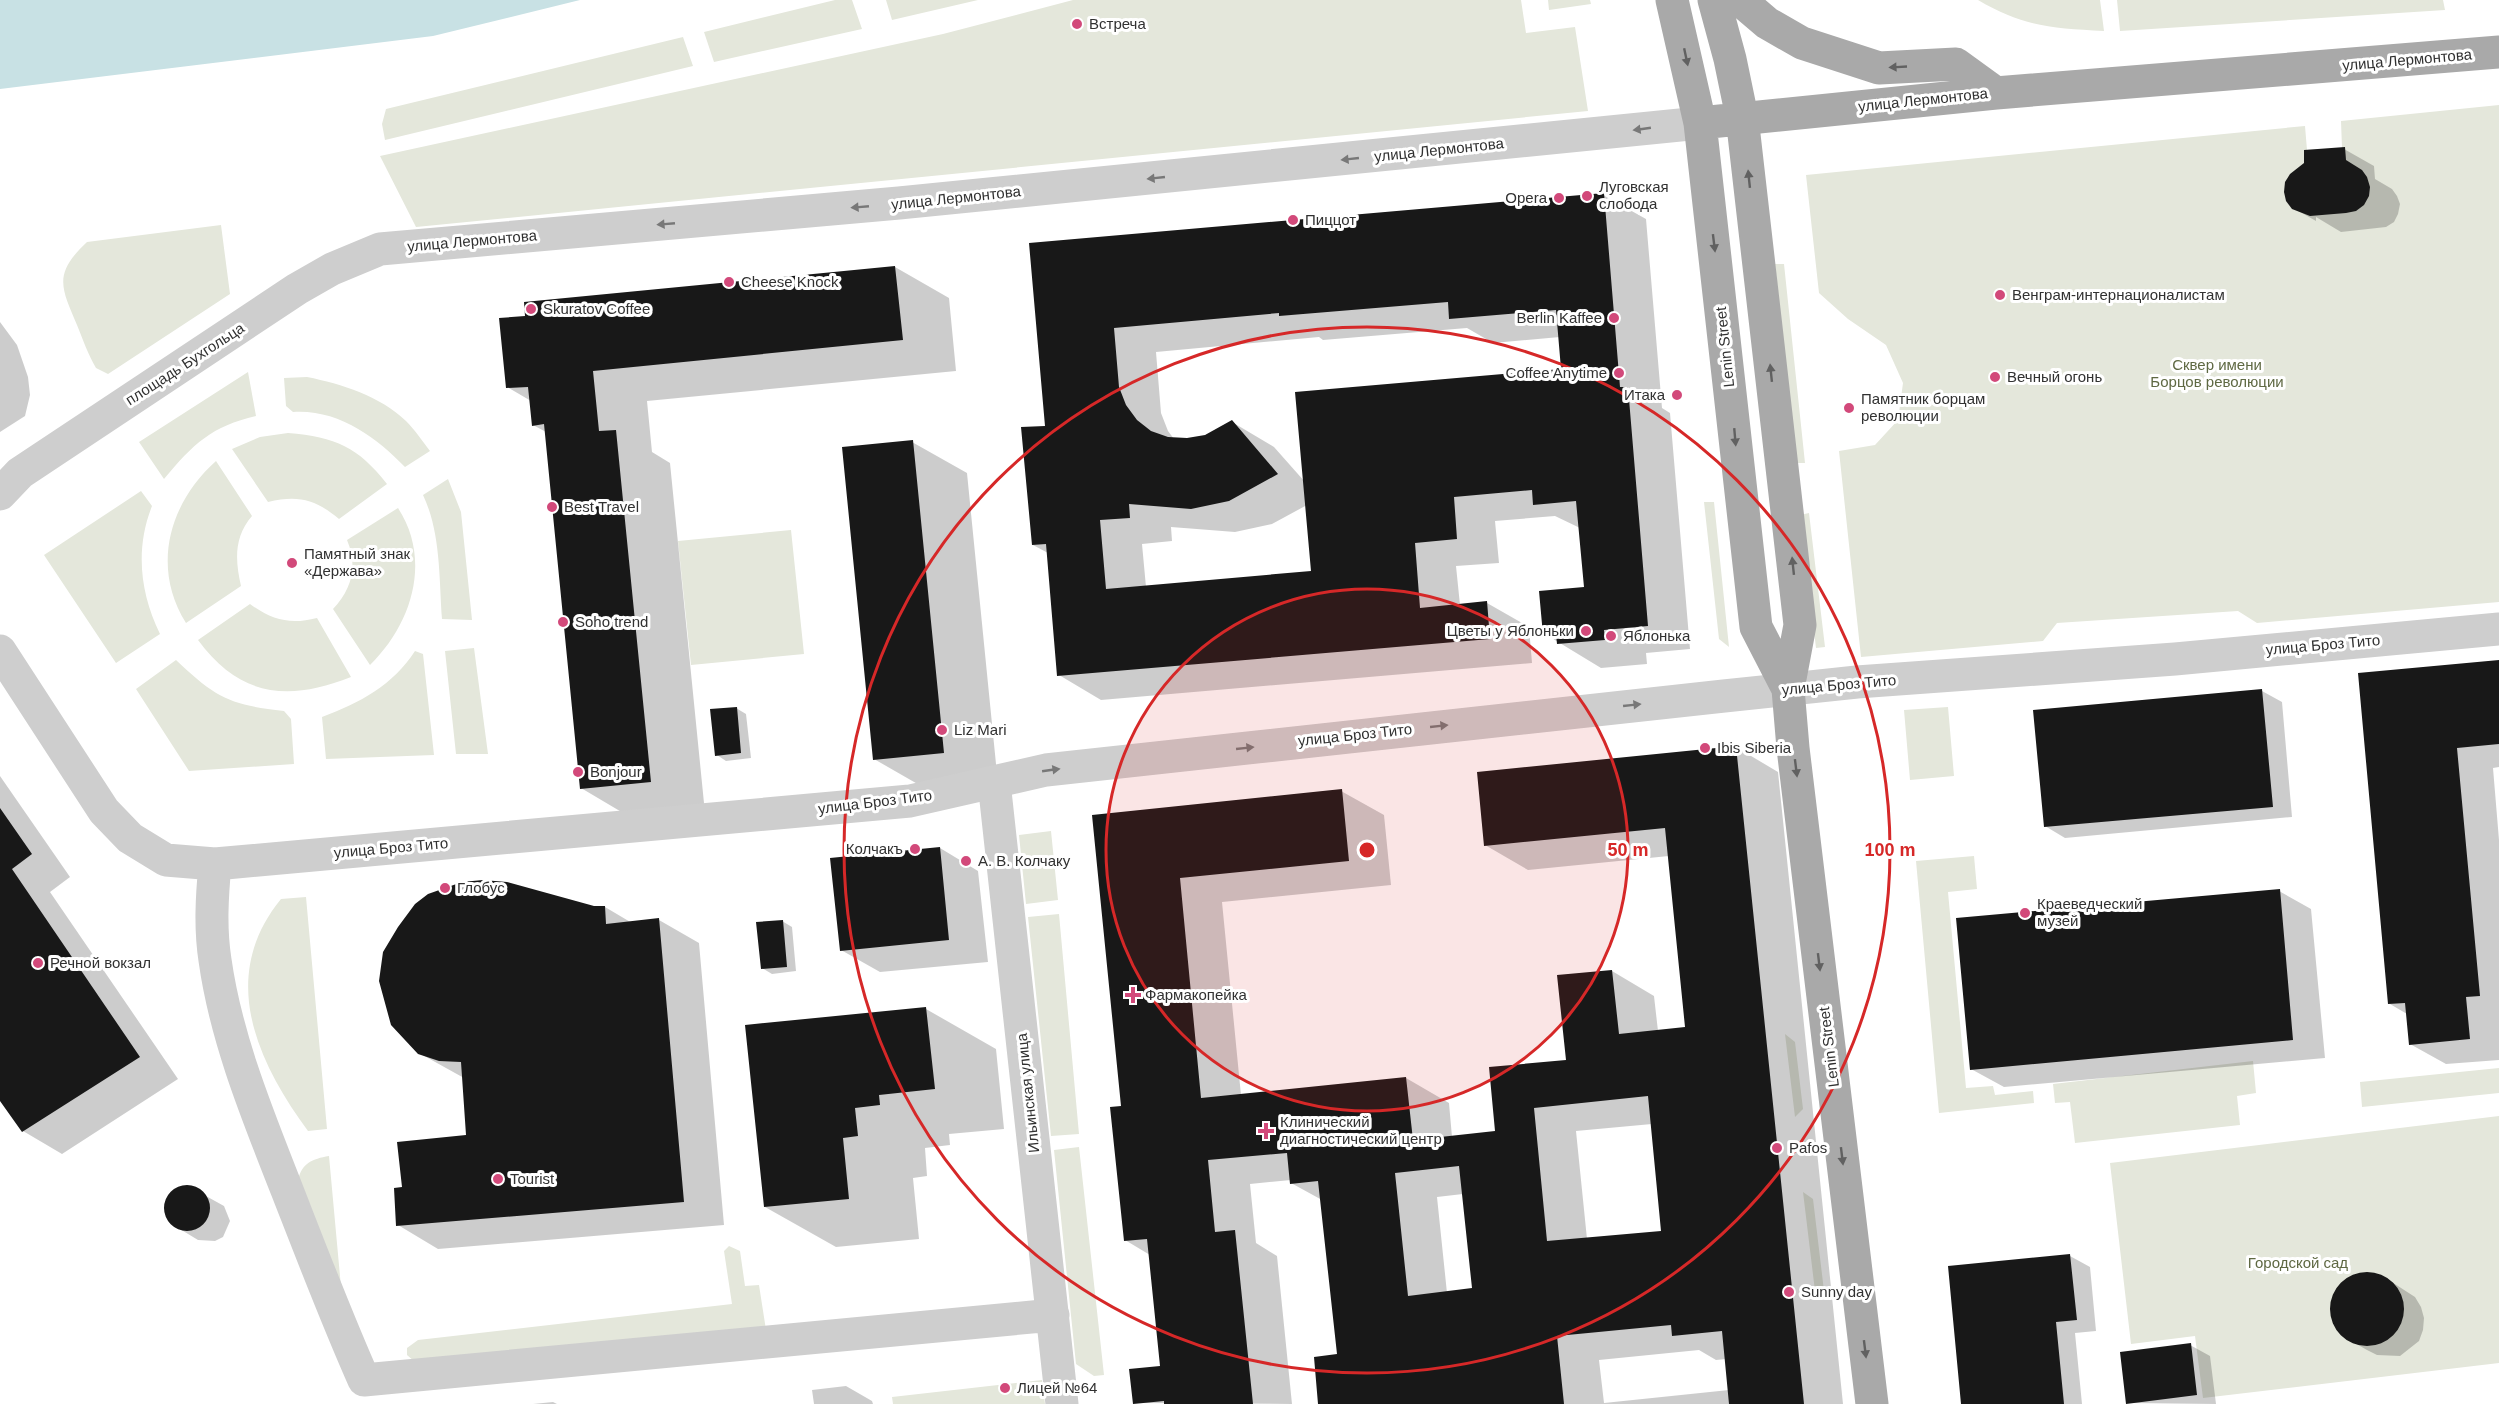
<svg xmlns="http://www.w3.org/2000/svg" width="2499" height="1404" font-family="Arial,sans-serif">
<rect width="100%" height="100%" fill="#fff"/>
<!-- green -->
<path fill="#e4e7db" d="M835,0H852L862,29L714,62L704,32Z
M886,0H978L892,20Z
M1073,0H1521L1526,33L1575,27L1588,111L416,227L380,156L943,34Z
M1548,0H1590L1591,4L1549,10Z
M1978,0H2100L2104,31C2052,28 2024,27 1978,0Z
M2117,0H2443L2445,10L2120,31Z
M683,37L693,66L385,140L382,124L386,109Z
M2499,105V602L2257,623L2238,611L2057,623L2043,641L1861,657L1839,451L1875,445L1898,420L1903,383L1886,345L1848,319L1819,293L1806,175L2305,126L2307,150L2342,148L2341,121Z
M221,225L230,294L108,374L96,368C88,354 83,340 77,325C61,287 53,274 87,242Z
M1775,264H1784L1805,463H1796Z
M248,372L256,416C212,426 193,444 164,479L139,442Z
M307,377C342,384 380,396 406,421C415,430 423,442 430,451L405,467C376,437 338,409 293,412L286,406L284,378Z
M288,433C336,437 358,447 387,484L339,519C315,499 298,495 268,502L232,449L260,437Z
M216,461L252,516C234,537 235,560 241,586L186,623C151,567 169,503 216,461Z
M448,479L461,512L472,620L442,619C439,578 441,533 423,495Z
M141,491L152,506C135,549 140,593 160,634L116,663L44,555Z
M1704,502H1714L1729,647L1719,639Z
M398,508C432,560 412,624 370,665L333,609C352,589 358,566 347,540Z
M1809,513L1825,647L1816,648L1800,515Z
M791,530L804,654L691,665L678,541Z
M250,604C272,620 290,625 317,618L351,677C288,702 240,697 198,640Z
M474,648L488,754H456L445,651Z
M415,651L423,654L434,755L326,759L322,717C360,703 393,685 415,651Z
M176,660C216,698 230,705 284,711L291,719L294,764L189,771L136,689Z
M1948,707L1954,776L1910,780L1904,710Z
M1051,831L1058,900L1026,904L1019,835Z
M1974,856L1977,889L1948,892L1966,1088L1993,1086L1995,1095L2033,1091L2034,1103L1939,1113L1916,861Z
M306,897L327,1129L308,1131C256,1060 218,976 281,899Z
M1059,914L1079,1134L1051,1136L1028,917Z
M1785,1034L1795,1042L1803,1109L1795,1117Z
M2253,1061L2256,1093L2237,1096L2240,1125L2075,1143L2070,1102L2055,1103L2053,1084Z
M2499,1068V1093L2362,1107L2360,1082Z
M2499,1116V1363L2203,1398L2195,1336L2131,1344L2110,1163Z
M1079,1147L1104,1375L1094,1376L1076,1364L1054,1150Z
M329,1156L341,1287L298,1180C302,1163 312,1159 329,1156Z
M1803,1192L1813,1199L1824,1291H1815Z
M729,1246L740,1251L745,1286L759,1285L766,1330L415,1362L407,1355V1348L418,1340L732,1304L724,1251Z
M1042,1380L1045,1404H893L892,1397Z"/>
<!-- water -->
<path fill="#c8e1e4" d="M0,0H580L433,36L0,89Z"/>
<!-- shadow -->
<path fill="#0003" fill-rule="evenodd" d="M2344,149L2374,166L2375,179L2392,189L2397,196L2400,204L2398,214L2394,222L2386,227L2341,232L2316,217V221L2332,230L2293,208Z
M1603,195L1646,219L1662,408L1670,413L1690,649L1646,653L1647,664L1601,668L1545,634L1585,588L1580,528L1555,516L1495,521L1499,563L1456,566L1460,605L1487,603L1529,627L1532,663L1101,700L1059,675L1048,553L1033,545L1046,427L1030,244ZM1467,328L1493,343L1560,337L1563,371L1305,482L1274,447L1232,422L1205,436L1187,440L1174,439L1168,431L1161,413L1156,352L1319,337L1323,340ZM1307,505L1313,573L1146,587L1142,544L1172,541L1171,527L1235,532L1272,524Z
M895,267L949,298L956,371L647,401L652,452L670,463L705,813L635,820L581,788L546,432L533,425L531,401L507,387Z
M0,322L17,345L28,377L30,395L25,416L0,432Z
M912,442L967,473L998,784L928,790L874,759Z
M2499,662V767L2493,768L2499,840V1060L2446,1064L2410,1044L2407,1014L2390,1004L2360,674Z
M2262,691L2282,702L2292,817L2065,838L2045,826Z
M736,708L746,714L751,758L726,761L717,755Z
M1736,747L1778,772L1843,1404H1320L1338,1355L1322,1200L1291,1183V1180L1250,1184L1256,1243L1277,1256L1292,1404L1134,1403L1162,1368L1150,1255L1125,1240L1123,1107L1094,816L1341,791L1384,815L1391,885L1222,902L1241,1095L1406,1078L1449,1103L1452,1137L1497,1133L1568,1061L1612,971L1654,996L1658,1031L1687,1028L1669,856L1528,870L1485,845ZM1652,1124L1663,1232L1587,1239L1576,1131ZM1463,1194L1473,1290L1447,1293L1437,1197ZM1699,1350L1716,1360L1726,1359L1729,1390L1604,1403L1599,1360Z
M0,776L70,877L50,892L178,1079L62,1154L23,1131L0,1098Z
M940,848L978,871L988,962L880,972L841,950Z
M2279,891L2311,909L2325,1058L2004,1087L1971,1069Z
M594,907H605L632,923L659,920L699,943L724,1225L438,1249L398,1225L404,1188L467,1136L464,1078L419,1053Z
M782,921L792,927L796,971L772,974L762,968Z
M926,1009L996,1049L1004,1129L949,1134L950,1145L925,1148L927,1176L913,1178L919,1239L836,1247L765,1207Z
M188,1186L224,1206L230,1221L223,1237L215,1241L198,1240L170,1223L166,1216L165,1207L167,1198L180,1187Z
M2070,1256L2090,1267L2096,1331L2075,1333L2082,1404H1962Z
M2361,1274H2373L2384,1277L2415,1297L2421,1307L2424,1318L2423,1330L2419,1341L2400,1356L2377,1355L2367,1350L2346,1338L2332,1319L2331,1307L2334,1295L2340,1285L2350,1278Z
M2190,1345L2210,1356L2216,1404L2128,1403Z
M846,1386L872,1401L873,1404H814L812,1390Z
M553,1402L557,1404H533Z"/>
<!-- building -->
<path fill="#181818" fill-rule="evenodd" d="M2345,147L2346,160L2362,170L2367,177L2370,187L2369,196L2364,205L2356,211L2346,213L2310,216L2292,209L2286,201L2284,192L2285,182L2290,174L2304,163V150Z
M1604,193L1620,387H1628L1648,626L1604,630L1605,640L1557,644L1556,634L1543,635L1539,591L1584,587L1576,501L1533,505L1532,490L1454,497L1457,539L1415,543L1420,608L1487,601L1490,639L1057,676L1046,544L1032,545L1021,427L1045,426L1029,243ZM1448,302L1449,319L1556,310L1561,369L1295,392L1311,571L1106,589L1100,520L1130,518L1129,504L1191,509L1229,501L1278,474L1232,420L1205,435L1187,438L1168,437L1151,431L1137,420L1126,405L1119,387L1114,328L1279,313V316Z
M895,266L903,340L593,371L599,431L616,430L651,782L580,789L544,424L532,426L528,387L506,388L499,318L525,316L524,302Z
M913,440L944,753L873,760L842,447Z
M2499,660V744L2457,748L2480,996L2466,997L2470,1039L2409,1045L2405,1003L2388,1004L2358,673Z
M2262,689L2273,807L2044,827L2033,710Z
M737,707L741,753L715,756L710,709Z
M1736,746L1804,1404H1729L1722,1331L1672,1336L1671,1325L1557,1336L1564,1404H1318L1314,1357L1337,1354L1318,1181L1290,1184L1287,1153L1208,1160L1215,1232L1235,1230L1253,1404H1164V1401L1133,1404L1129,1369L1160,1366L1147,1239L1124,1241L1110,1107L1121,1106L1092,815L1342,789L1349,861L1180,878L1201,1098L1406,1077L1413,1140L1495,1131L1489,1067L1566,1060L1557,975L1612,970L1619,1034L1685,1027L1665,828L1484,846L1477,772ZM1648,1096L1661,1231L1547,1241L1534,1108ZM1459,1166L1472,1288L1408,1296L1395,1173Z
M0,808L32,854L12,869L140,1057L22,1132L0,1101Z
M940,847L949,940L840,951L830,858Z
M483,880L507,882L594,906H605L606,924L659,918L684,1202L396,1226L394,1188L402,1187L397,1142L466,1135L461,1062L439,1061L418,1054L391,1025L379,981L383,952L398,927L415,904L428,894L462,882Z
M2280,889L2293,1040L1970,1070L1956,918Z
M783,920L787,967L761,969L756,922Z
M926,1007L935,1089L879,1095L880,1105L855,1108L858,1136L843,1138L849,1199L764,1207L745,1025Z
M164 1208a23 23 0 1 1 46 0a23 23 0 1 1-46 0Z
M2070,1254L2077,1320L2056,1322L2064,1404H1961L1948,1266Z
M2330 1309a37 37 0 1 1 74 0a37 37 0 1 1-74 0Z
M2191,1343L2197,1395L2126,1404L2120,1352Z"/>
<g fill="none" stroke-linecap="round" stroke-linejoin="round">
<!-- street -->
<path stroke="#cecece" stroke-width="33" d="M0,494L20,473L297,289L332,269L380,249L899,203L1700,123
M0,651L104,811L130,838L166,860L215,864L910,801L1046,770L1724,696L1857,682L2175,659L2499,629
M994,782L1062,1404
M215,864C212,896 210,928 215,960C226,1039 258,1116 287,1190C312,1254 336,1317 364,1380L1053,1315"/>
<!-- primary -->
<path stroke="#a9a9a9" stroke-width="33" d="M1672,0L1700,123L1756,627L1788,689
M1714,0L1730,59L1742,117L1800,625L1788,689L1793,748L1872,1404
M1740,0L1767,23L1802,43L1879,68L1956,64L1996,93
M1700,123L1996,93L2499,52"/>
</g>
<!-- one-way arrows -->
<defs><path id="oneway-solid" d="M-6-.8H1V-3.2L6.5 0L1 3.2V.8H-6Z" transform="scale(1.5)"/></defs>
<g fill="#616161">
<use href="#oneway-solid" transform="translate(1686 57) rotate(78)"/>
<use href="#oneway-solid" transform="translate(1898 67) rotate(177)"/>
<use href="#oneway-solid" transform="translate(1749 179) rotate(-96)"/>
<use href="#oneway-solid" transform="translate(1714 243) rotate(83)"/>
<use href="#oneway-solid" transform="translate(1771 373) rotate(-96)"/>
<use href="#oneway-solid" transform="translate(1735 437) rotate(85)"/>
<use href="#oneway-solid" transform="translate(1793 566) rotate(-96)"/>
<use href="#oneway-solid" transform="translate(1796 768) rotate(83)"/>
<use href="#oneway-solid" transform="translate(1819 962) rotate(83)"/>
<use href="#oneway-solid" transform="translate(1842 1156) rotate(83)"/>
<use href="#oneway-solid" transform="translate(1865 1349) rotate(83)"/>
</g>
<g fill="#787878">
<use href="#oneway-solid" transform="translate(1642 129) rotate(172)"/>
<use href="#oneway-solid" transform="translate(1350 159) rotate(174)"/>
<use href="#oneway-solid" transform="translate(1156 178) rotate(174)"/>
<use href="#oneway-solid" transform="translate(860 207) rotate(175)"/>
<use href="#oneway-solid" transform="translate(666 224) rotate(175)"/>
<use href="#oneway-solid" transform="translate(1632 705) rotate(-6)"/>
<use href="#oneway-solid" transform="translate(1439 726) rotate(-6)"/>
<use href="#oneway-solid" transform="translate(1245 748) rotate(-6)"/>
<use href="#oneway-solid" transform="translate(1051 770) rotate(-8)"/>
</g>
<!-- distance rings -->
<circle cx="1367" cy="850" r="261" fill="#d62828" fill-opacity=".12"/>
<g fill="none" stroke="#d62828" stroke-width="3">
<circle cx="1367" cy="850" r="261"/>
<circle cx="1367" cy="850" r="523"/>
</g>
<!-- markers -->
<g fill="#d2497a" stroke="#fff" stroke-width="2">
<circle cx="1077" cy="24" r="6"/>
<circle cx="1587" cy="196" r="6"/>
<circle cx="1559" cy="198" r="6"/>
<circle cx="1293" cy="220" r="6"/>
<circle cx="729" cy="282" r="6"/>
<circle cx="2000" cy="295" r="6"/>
<circle cx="531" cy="309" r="6"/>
<circle cx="1614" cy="318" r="6"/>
<circle cx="1619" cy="373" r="6"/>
<circle cx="1995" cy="377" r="6"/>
<circle cx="1677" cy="395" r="6"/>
<circle cx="1849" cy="408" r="6"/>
<circle cx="552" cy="507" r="6"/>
<circle cx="292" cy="563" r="6"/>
<circle cx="563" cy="622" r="6"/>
<circle cx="1586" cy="631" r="6"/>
<circle cx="1611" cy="636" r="6"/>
<circle cx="942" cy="730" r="6"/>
<circle cx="1705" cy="748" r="6"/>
<circle cx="578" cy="772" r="6"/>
<circle cx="915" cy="849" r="6"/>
<circle cx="966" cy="861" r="6"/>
<circle cx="445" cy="888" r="6"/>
<circle cx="2025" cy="913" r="6"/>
<circle cx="38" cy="963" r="6"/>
<path d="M1130 986h6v6h6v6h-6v6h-6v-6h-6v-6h6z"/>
<path d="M1263 1122h6v6h6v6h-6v6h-6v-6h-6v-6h6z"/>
<circle cx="1777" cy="1148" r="6"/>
<circle cx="498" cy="1179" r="6"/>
<circle cx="1789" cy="1292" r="6"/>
<circle cx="1005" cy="1388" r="6"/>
</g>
<g text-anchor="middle" stroke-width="6" stroke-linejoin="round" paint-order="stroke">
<!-- poi labels -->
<g font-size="15" fill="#313131" stroke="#fff" text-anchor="start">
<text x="1089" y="29">Встреча</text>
<text x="1599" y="192">Луговская<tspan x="1599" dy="17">слобода</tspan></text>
<text x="1547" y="203" text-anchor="end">Opera</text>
<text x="1305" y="225">Пиццот</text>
<text x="741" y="287">Cheese Knock</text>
<text x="2012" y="300">Венграм-интернационалистам</text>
<text x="543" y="314">Skuratov Coffee</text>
<text x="1602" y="323" text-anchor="end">Berlin Kaffee</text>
<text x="1607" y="378" text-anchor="end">Coffee Anytime</text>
<text x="2007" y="382">Вечный огонь</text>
<text x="1665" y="400" text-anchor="end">Итака</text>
<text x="1861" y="404">Памятник борцам<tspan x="1861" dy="17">революции</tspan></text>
<text x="564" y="512">Best Travel</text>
<text x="304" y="559">Памятный знак<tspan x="304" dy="17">«Держава»</tspan></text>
<text x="575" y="627">Soho trend</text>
<text x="1574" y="636" text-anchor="end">Цветы у Яблоньки</text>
<text x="1623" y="641">Яблонька</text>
<text x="954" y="735">Liz Mari</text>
<text x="1717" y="753">Ibis Siberia</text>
<text x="590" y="777">Bonjour</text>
<text x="903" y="854" text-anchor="end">Колчакъ</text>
<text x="978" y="866">А. В. Колчаку</text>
<text x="457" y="893">Глобус</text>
<text x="2037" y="909">Краеведческий<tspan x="2037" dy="17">музей</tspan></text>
<text x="50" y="968">Речной вокзал</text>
<text x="1145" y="1000">Фармакопейка</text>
<text x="1280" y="1127">Клинический<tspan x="1280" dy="17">диагностический центр</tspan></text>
<text x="1789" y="1153">Pafos</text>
<text x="510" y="1184">Tourist</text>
<text x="1801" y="1297">Sunny day</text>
<text x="1017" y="1393">Лицей №64</text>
</g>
<!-- street labels -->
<g font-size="15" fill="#313131" stroke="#fff">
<text transform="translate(2407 60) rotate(-5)" y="5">улица Лермонтова</text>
<text transform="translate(1923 100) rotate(-6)" y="5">улица Лермонтова</text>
<text transform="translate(1439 150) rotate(-6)" y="5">улица Лермонтова</text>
<text transform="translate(956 198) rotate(-6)" y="5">улица Лермонтова</text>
<text transform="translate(472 241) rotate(-5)" y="5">улица Лермонтова</text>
<text transform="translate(1725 347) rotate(-96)" y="5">Lenin Street</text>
<text transform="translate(185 364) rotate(-33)" y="5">площадь Бухгольца</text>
<text transform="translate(2323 645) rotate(-5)" y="5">улица Броз Тито</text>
<text transform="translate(1839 685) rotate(-5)" y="5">улица Броз Тито</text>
<text transform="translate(1355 735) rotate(-6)" y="5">улица Броз Тито</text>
<text transform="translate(875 802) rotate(-7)" y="5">улица Броз Тито</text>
<text transform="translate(391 848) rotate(-5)" y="5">улица Броз Тито</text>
<text transform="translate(1829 1047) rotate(-97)" y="5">Lenin Street</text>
<text transform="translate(1028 1093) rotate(-96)" y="5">Ильинская улица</text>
</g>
<!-- park labels -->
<g font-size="15" fill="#5f6943" stroke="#fff">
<text x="2217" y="370">Сквер имени<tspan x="2217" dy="17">Борцов революции</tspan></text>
<text x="2298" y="1268">Городской сад</text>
</g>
</g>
<circle cx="1367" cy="850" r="9" fill="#d62828" stroke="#fff" stroke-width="3"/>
<g font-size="18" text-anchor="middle" font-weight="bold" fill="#d62828" stroke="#fff" stroke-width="6" stroke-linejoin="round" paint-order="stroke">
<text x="1628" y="856">50 m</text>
<text x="1890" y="856">100 m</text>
</g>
</svg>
